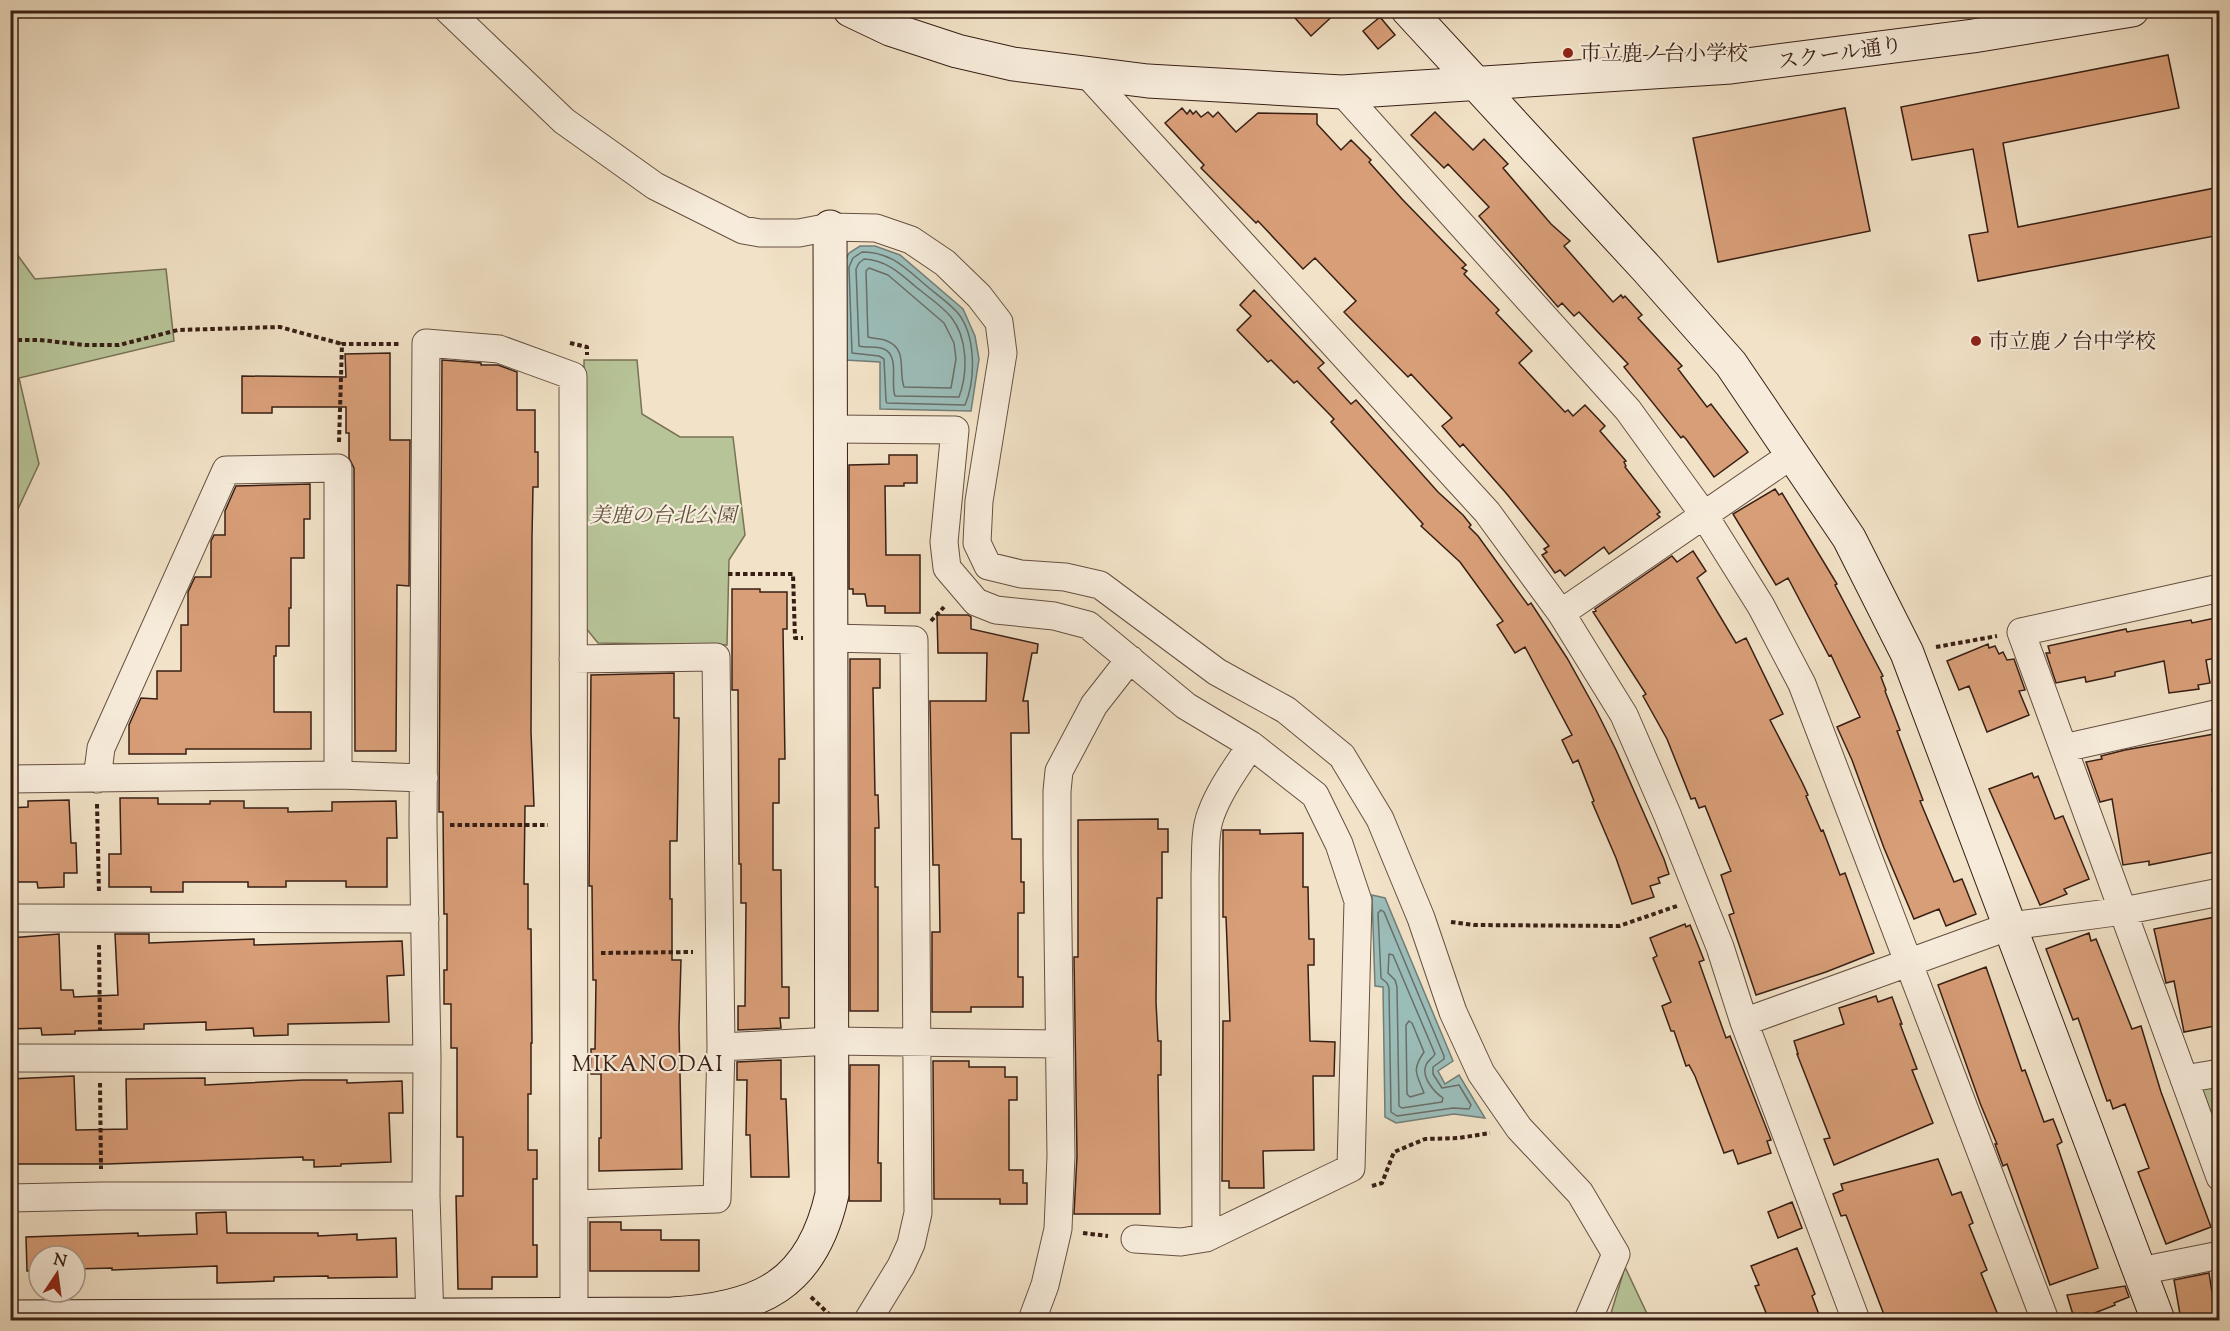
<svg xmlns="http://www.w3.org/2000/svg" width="2230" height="1331" font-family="'Sorts Mill Goudy','Noto Serif JP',serif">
<rect width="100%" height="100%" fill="#f2e2c7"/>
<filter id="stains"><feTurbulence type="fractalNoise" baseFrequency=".00333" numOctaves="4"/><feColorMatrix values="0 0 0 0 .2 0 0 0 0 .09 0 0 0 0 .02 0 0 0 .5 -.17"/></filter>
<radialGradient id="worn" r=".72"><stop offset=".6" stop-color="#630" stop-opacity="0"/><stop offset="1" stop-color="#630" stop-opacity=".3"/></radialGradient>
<!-- green -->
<path fill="#b7c498" stroke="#787256" stroke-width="1.5" d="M11,246L35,279L166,269L174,341L19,378L39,464L11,524Z
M584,360H637L642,414L680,437H733L745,535L729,560L727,645L598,643L585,627Z
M2219,1085V1141L2202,1088Z
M1625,1267L1650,1320H1609Z"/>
<!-- water -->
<path fill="#9bbdb9" stroke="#737e77" stroke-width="1.5" d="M860,246H875L900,255L963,309L975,336L979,359L971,411L880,409V362L845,360L843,265L849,253Z
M1372,895L1385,898L1453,1061L1438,1071L1445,1084L1459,1075L1485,1118L1454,1114L1396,1123L1385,1117L1383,987L1375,986Z"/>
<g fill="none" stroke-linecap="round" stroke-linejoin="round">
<!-- shore -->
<path stroke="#6a6e67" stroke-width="1.5" d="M862,252C889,252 902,265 922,282C933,292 947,301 957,312C976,334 976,379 965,405L887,403L886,401L884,359L879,356L852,353L849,267L853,258Z
M864,259C886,260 900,273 916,287C927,296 942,306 951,317C968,338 968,373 959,397L895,396C890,383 900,356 884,349C876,346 867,348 859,346L856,269L859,263Z
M869,268L888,275L944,323L954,343L956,359L951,388L904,387C898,371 908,349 887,341C881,338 874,339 868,337L866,271Z
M1381,910L1384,912L1444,1056V1059L1433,1067V1074L1442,1088L1459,1085L1471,1105L1469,1109L1453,1108L1397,1116L1391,1112L1389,988L1387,983L1381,978L1378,913Z
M1389,954L1393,955L1435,1054C1433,1058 1428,1060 1426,1065C1421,1077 1434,1092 1443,1098L1442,1102L1402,1108L1399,1106L1397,987L1395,980L1388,973Z
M1409,1021L1412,1023L1424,1052C1411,1071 1417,1074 1424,1093L1410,1097L1407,1094L1406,1025Z"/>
</g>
<!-- building -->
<path fill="#d89e78" stroke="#381f15" stroke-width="1.5" d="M1288,10H1339L1311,36Z
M1380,17L1395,35L1378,49L1363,31Z
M2168,55L2179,108L2003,143L2018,227L2220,187V235L1978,281L1969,235L1988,232L1973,149L1912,160L1901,107Z
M1182,108L1187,114L1190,110L1193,114L1196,111L1201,117L1208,112L1213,117L1218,112L1236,132L1258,113L1317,114V124L1341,150L1351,140L1371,160L1369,162L1402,199L1466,265L1462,268L1467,271L1464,274L1499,310L1496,313L1532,351L1519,363L1565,412L1568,410L1573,416L1585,405L1605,426L1600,431L1626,461L1624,462L1626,466L1625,467L1660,512L1657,514L1660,517L1609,554L1604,547L1565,576L1560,570L1555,573L1542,555L1547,552L1544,549L1549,546L1506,493L1463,444L1460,447L1442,426L1452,418L1411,374L1408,377L1344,312L1356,301L1315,258L1303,269L1258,221L1256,223L1201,168L1204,165L1165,123Z
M1845,108L1870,231L1718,262L1693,138Z
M1435,112L1473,150L1484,139L1508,164L1503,168L1551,224L1570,241L1564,246L1613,302L1621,295L1623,298L1625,296L1642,315L1638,318L1682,366L1678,369L1707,407L1711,404L1748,452L1714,477L1686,439L1683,436L1681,438L1624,367L1628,364L1579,312L1574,316L1562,303L1558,307L1479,216L1489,207L1448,164L1444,168L1411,135Z
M1254,290L1324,363L1318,368L1351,404L1356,400L1438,492L1463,515L1471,525L1469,527L1478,536L1528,605L1531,603L1567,658L1596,710L1616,750L1664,859L1669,874L1658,878L1660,883L1650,886L1654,897L1632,904L1616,858L1592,802L1594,801L1578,760L1573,763L1562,740L1572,735L1525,647L1515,653L1497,625L1503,621L1460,562L1421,526L1423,524L1331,422L1334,419L1297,381L1294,383L1271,360L1268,362L1237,330L1251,316L1240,305Z
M390,353V440H410L409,586L397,585L396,751H355L354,468L349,458V433H346V407H272V413H242V376L346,377L345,354Z
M442,360L481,363V365H498L517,372V410H535V452H538V487H533L532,537L531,732L534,806H525L524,884H528V929H531L532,1043H531V1094H528V1150H537V1179H533V1245H537V1277H492V1289H458L456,1196H463V1137H457V1048H451V1004H444V970H447V914H444L443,812H439Z
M889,455H917V483H904V486H885L886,555H920V613H885V606H867L865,594H853V589H849V465L889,464Z
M310,484V519H304V558H291V608H289V646H276V656H274V712H311V749H186V754H129V725L141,698L157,699V671H181V625H188V592L195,577H211V541L214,535H225V511L236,486Z
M1775,489L1779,495L1782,493L1837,584L1835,585L1883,676L1881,677L1886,690L1885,691L1900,730L1897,731L1923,800L1920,801L1954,882L1962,879L1976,914L1946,926L1939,909L1914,919L1884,848L1852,760L1837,727L1860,717L1831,655L1829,656L1788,578L1776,585L1733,514Z
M1693,551L1706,571L1697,578L1736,643L1746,638L1783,714L1770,720L1802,782L1808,795L1806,796L1821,831L1823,830L1840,875L1845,873L1874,953L1826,972L1756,995L1729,915L1734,913L1721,875L1731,871L1705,806L1699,808L1695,798L1691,799L1667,739L1643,696L1646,694L1593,612L1596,611L1595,609L1672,556L1677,562Z
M732,589H760V592H787V629H783L785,759H779V803H773V870H781L782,987H789V1018H780L781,1028L738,1030V1006H745L746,903H741V864H739L738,690H732Z
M937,615H968L971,617V629L1038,644L1037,653H1032L1023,701H1028L1029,733H1011L1012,839H1021V882H1024V913H1018V977H1023V1007H971V1012H932V932H940L939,865H933L930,701H986L987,653H938Z
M2220,617V657L2206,660L2210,683L2198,685L2199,689L2169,693L2164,661L2115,672V676L2086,682L2085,677L2056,683L2046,653H2050L2048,646L2126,629L2127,632L2191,620L2192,623Z
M1988,644L1989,648L1995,646L1999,654L2003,652L2007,660L2014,659L2025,690L2019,691L2029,715L1987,732L1969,686L1959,690L1947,661Z
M850,659H880V688H873L875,795H878L879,828H875V887H878V1011H850Z
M674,673V718H679L677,841H670V899H672V960H681L679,1027L682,1169L599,1171V1138H601V1074H591V1049H595L596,980H593L592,886H589L591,675Z
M2220,733V789L2212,790L2220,826V851L2149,865V861L2123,865L2112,799L2100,802L2086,762L2102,759L2101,756L2125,750Z
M2032,773L2034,778L2038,776L2055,819L2063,816L2089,879L2064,889L2067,894L2040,905L1989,789Z
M120,798H158V804H210V801H244V808H288V812L332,811V802L396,801L397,838H387V887H346V881H286V887H248V882H183V892H151V887H109V854H121Z
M69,800L71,843H76L77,873H64V887L38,888L37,882H10V808L28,807V801Z
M1158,819V829H1168V852H1162V898H1157L1156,1002L1158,1041H1161V1075H1158L1160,1214H1074L1077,1156L1074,957H1078V820Z
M1223,830H1260V834L1303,833V887H1308L1309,939H1314V965H1308L1310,1041L1335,1042L1334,1076H1313L1314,1150L1263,1151L1264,1188H1229V1181H1222L1223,1021H1230L1226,917H1223Z
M2220,916V1025L2184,1032L2174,981L2166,983L2154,929Z
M1685,924L1686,927L1690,925L1704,960L1699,962L1726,1038L1730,1036L1771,1140L1767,1141L1771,1153L1738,1164L1733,1150L1724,1153L1695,1076L1689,1065L1686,1066L1674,1031H1671L1662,1006L1671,1002L1653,958L1657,956L1650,938Z
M2089,933L2091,941L2096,939L2132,1029L2141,1026L2161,1092L2211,1227L2166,1244L2138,1172L2149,1168L2125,1104L2113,1109L2110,1100L2107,1101L2078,1018L2073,1020L2046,949Z
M59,934L61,990H73L74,997L118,995L115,934H149V943L254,939V945L402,941L404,975L387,976L389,1022L288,1024V1035L254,1036L253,1028L206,1030V1022L144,1024V1029L75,1031V1034L42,1035L41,1028L10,1029V938Z
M1986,967L2022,1071L2025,1070L2044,1122L2053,1119L2062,1142L2057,1145L2098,1268L2050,1285L2007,1164L2003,1166L1995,1144H1997L1980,1103L1938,985Z
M1876,996L1878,1002L1892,997L1902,1024H1900L1917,1069L1912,1070L1933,1123L1834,1165L1824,1139L1830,1138L1797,1054H1798L1794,1041L1844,1024L1839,1008Z
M781,1060V1099H786L789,1177H751L750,1135H746L747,1080H737V1062Z
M933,1061H969V1067H1005V1077H1017V1100H1009V1170H1023V1183H1027V1204H1000V1199H934Z
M850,1065H879L878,1163H881V1201H849Z
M74,1076L76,1130L127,1129L126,1079L205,1078V1085L303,1080H347V1083L402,1081L403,1113H389L391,1162L341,1164V1166L314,1167V1160H303V1157L107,1164H10V1079Z
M1938,1159L1952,1195L1961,1192L1973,1223L1969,1225L1987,1270L1981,1273L2000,1320H1886L1846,1215L1841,1216L1833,1194L1843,1190L1841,1184Z
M1792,1202L1802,1228L1778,1238L1768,1212Z
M226,1212L227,1233H318V1236L357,1234V1240L396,1238L397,1277L328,1278V1276L274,1277V1281L217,1283V1266L112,1270V1268L75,1269V1256H39V1271H27L26,1237L138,1233V1236L197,1234L196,1213Z
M590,1222H621V1230H661V1240H699V1271H590Z
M1797,1248L1815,1294L1812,1296L1821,1320H1769L1755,1286L1759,1285L1751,1266Z
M2209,1273L2216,1318L2181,1320L2174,1280Z
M2125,1286L2129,1297L2114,1303L2115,1305L2087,1316L2086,1313L2074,1318L2067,1295Z"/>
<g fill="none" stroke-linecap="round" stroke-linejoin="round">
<!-- street casing -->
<g stroke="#665042" stroke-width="29">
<path id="street" d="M448,10L564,121L655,186L743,230L760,233H799L830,227L876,228L911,240L945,263L979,296L999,322L1003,353L979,501L977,543L988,566L1021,574L1065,577L1100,585L1217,672L1286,710L1342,756L1380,819L1421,918L1453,1012L1481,1073L1519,1128L1580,1193L1616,1254L1588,1320
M1087,74L1487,512L1561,613L1624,715L1667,814L1720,947L1744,1022L1856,1320
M1342,92L1628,410L1704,515L1761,606L1802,684L2045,1320
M831,429L955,430L944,542L947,568L976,602L996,610L1054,616L1088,625L1186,706L1251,745L1315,795L1339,844L1358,901L1351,1168L1206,1238L1181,1242L1135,1239
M2220,588L2021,632L2220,1177
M1561,613L1793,454
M831,638L914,640L918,1213L911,1244L901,1266L868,1320
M573,659L716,657L721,1047L717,1199L574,1204
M2064,748L2220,713
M10,779L338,775L424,778
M97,779L101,748L226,470L338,468V775
M10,918L425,919
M1744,1022L2010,926L2123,911L2220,892
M721,1047L832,1041L1058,1044
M10,1058L427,1059
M2184,1079L2220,1073
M10,1198L102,1196H426
M1206,1238L1205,875C1206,855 1204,832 1211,814C1220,789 1237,767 1251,745
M2140,1271L2220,1255
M430,1320L426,1196L427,1059L423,825L426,343L499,349L573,376L574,1315
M1032,1320L1045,1285L1058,1229L1061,1156L1057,856V791L1059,771L1094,705L1130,659"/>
</g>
<!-- secondary casing -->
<g stroke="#381f15" stroke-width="35">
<path id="secondary" d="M850,10L890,29L957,51L1013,64L1148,81L1342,92L1731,67L1973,36L2132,10
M1408,10L1647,269L1731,364L1849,538L1907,653L2158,1320
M10,1317L672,1314C760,1309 812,1285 832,1194L830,227"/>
</g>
<!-- path -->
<path stroke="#381f15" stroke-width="4" stroke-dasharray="4.5 3" stroke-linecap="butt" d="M10,340H40L85,345H119L178,330L280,327L342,344
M570,343L587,347V355
M339,442L342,344H401
M728,574H793L795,638H803
M931,621L944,607
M1936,647L1997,636
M97,804L99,893
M450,825H548
M1451,922L1474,925L1619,926L1677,906
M99,945L100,1031
M601,953L693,952
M100,1083L101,1169
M1372,1186L1382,1183L1394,1152L1425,1139L1459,1138L1490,1133
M1083,1233L1108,1236
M16,1288V1223
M811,1297L835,1320"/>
<!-- street -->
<use href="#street" stroke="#f7ecdb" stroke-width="27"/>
<!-- secondary -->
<use href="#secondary" stroke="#f7ecdb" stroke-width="33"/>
</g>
<!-- markers -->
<g fill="#8f2418" stroke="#f7ecdb" stroke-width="2">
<circle cx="1568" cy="53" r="6"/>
<circle cx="1976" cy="341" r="6"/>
</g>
<g text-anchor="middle" stroke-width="4.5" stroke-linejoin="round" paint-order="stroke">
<!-- poi labels -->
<g font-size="21" fill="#381f15" stroke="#f7ecdb" text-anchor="start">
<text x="1580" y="60">市立鹿ノ台小学校</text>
<text x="1988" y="348">市立鹿ノ台中学校</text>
</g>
<!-- street labels -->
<g font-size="21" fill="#381f15" stroke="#f7ecdb">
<text transform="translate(1840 53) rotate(-8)" y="7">スクール通り</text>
</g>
<!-- park labels -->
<g font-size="21" font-style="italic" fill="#5e513c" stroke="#f7ecdb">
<text x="663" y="522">美鹿の台北公園</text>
</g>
<!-- neighbourhood labels -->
<g font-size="22" letter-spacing="1.5" fill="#381f15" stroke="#f7ecdb">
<text x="648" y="1071">MIKANODAI</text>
</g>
</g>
<!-- margin -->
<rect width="2230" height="1331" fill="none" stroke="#f2e2c7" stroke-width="36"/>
<rect x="12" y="12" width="2206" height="1307" fill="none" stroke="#381f15" stroke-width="3"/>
<rect x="18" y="18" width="2194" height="1295" fill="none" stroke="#381f15" stroke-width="1.5"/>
<!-- north arrow -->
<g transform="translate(57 1274) rotate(13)"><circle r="28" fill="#f7ecdb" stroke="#ab9a8c" stroke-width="1.5"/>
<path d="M0-4.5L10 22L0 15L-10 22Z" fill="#8f2418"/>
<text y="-9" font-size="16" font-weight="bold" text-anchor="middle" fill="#381f15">N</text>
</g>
<rect width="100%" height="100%" filter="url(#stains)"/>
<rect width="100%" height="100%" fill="url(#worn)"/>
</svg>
